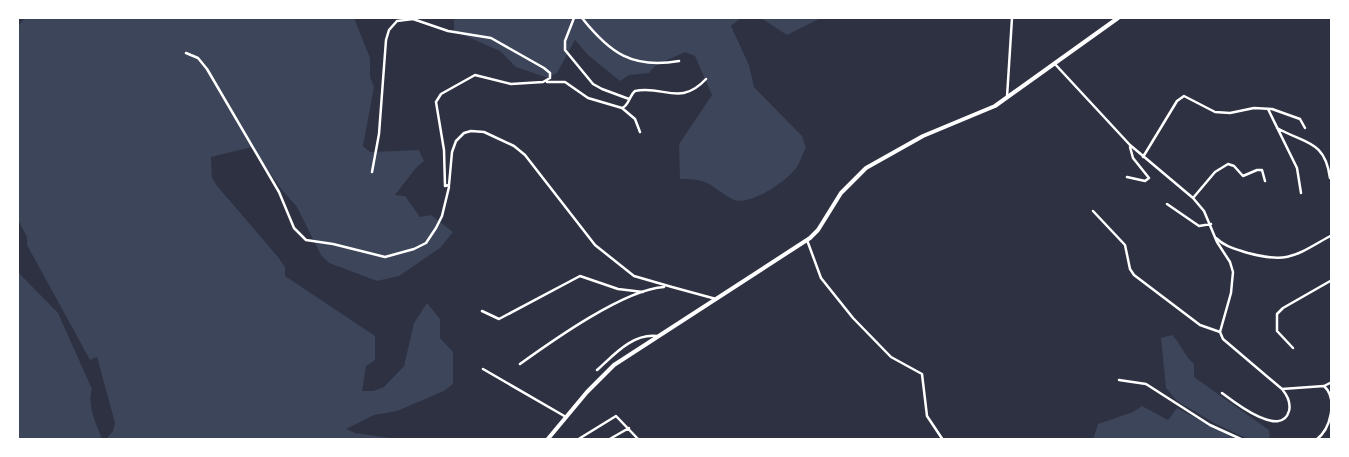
<svg xmlns="http://www.w3.org/2000/svg" width="1349" height="457" font-family="Overpass,sans-serif">
<rect width="100%" height="100%" fill="#2d3142"/>
<!-- green -->
<path fill="#3c4559" d="M25,18H354L370,58V77L374,87L363,146L370,152L419,150L424,161L416,168L395,195L405,196L420,217L431,215L453,232L440,248L399,276L377,281L329,263L321,255L297,207L282,190L252,147L211,157L212,178L218,187L278,257L285,267V276L375,336V360L366,366L362,391H373L384,387L404,366L414,323L427,303L440,319V338L453,352V384L444,391L397,411L374,415L346,429L355,433L397,439H106L113,431L115,423L97,357L90,360L27,245V237L18,220V26Z
M457,18H741L731,26L749,65L754,87L802,136L806,148C802,154 801,160 798,165C790,180 748,208 732,199C707,185 712,179 680,179L679,144L712,95L695,56L685,52L656,65L649,73L629,75L620,81L588,55L575,40L557,73L548,78L516,67L500,51L454,31V20Z
M761,18H821L787,35Z
M18,272L58,313L92,389C87,406 96,423 102,439H18Z
M1172,335C1182,345 1183,354 1194,364V377L1269,430L1270,439H1248L1216,424L1177,401L1166,388L1161,338Z
M1142,406L1168,420L1177,408L1236,439L1093,440L1098,424L1133,412Z"/>
<g fill="none" stroke-linecap="round" stroke-linejoin="round">
<!-- minor -->
<path stroke="#fff" stroke-width="2.5" d="M574,18L565,41V50L593,84L602,89L629,99
M582,18C610,53 632,69 679,61
M186,53L198,58L207,69L279,192L294,228L306,240L333,244L385,257L414,249L426,243L436,228L442,216L449,187
M1054,63L1130,145L1193,198L1204,211L1217,242L1230,262L1233,272L1231,293L1220,332L1223,339L1282,389L1324,386L1332,382
M547,82H565L588,98L622,108C629,106 629,96 635,91C664,85 680,107 706,79
M1007,97L1012,18
M622,108L635,119L640,132
M1268,109L1297,168L1301,193
M1277,128C1305,144 1325,140 1330,178
M1143,157L1177,101L1184,96L1215,112L1230,113L1254,108L1272,109L1300,119L1305,128
M372,172L379,134L386,40L389,30L397,21L413,19L448,31L491,38L544,68L550,73V78L543,82L511,84L475,75L441,94L436,102L444,150L445,186L449,185L452,152L456,141L464,133L471,131L484,132L514,146L525,155L595,245L634,276L672,287
M1127,177L1145,181L1149,178L1133,158L1130,147
M1193,198L1215,172L1228,164L1234,166L1243,176L1257,170H1262L1265,181
M1167,204L1199,226L1211,224
M1093,211L1125,245L1130,269L1134,275L1200,325L1220,332
M1216,238C1225,247 1236,249 1248,253C1289,264 1296,255 1332,235
M807,240L821,278L853,318L891,357L922,374L927,416L943,440
M672,287L716,299
M482,311L499,319L580,276L618,289L643,292
M1293,348L1277,331V314L1283,308L1332,280
M520,364C552,341 625,289 664,287
M483,369L566,417
M597,370C613,356 632,333 657,336
M1119,380L1146,384L1210,425L1243,440
M1222,393C1234,402 1281,439 1289,411C1291,403 1287,395 1282,389
M577,440L616,416L639,440
M608,440L629,428
M1316,440C1331,429 1338,399 1324,386"/>
<!-- secondary -->
<path stroke="#fff" stroke-width="4" d="M547,440L587,392L614,365L810,238L818,230L841,193L866,168L923,136L995,106L1118,18"/>
</g>
<!-- border -->
<rect width="1349" height="457" fill="none" stroke="#ffffff" stroke-width="38"/>
</svg>
